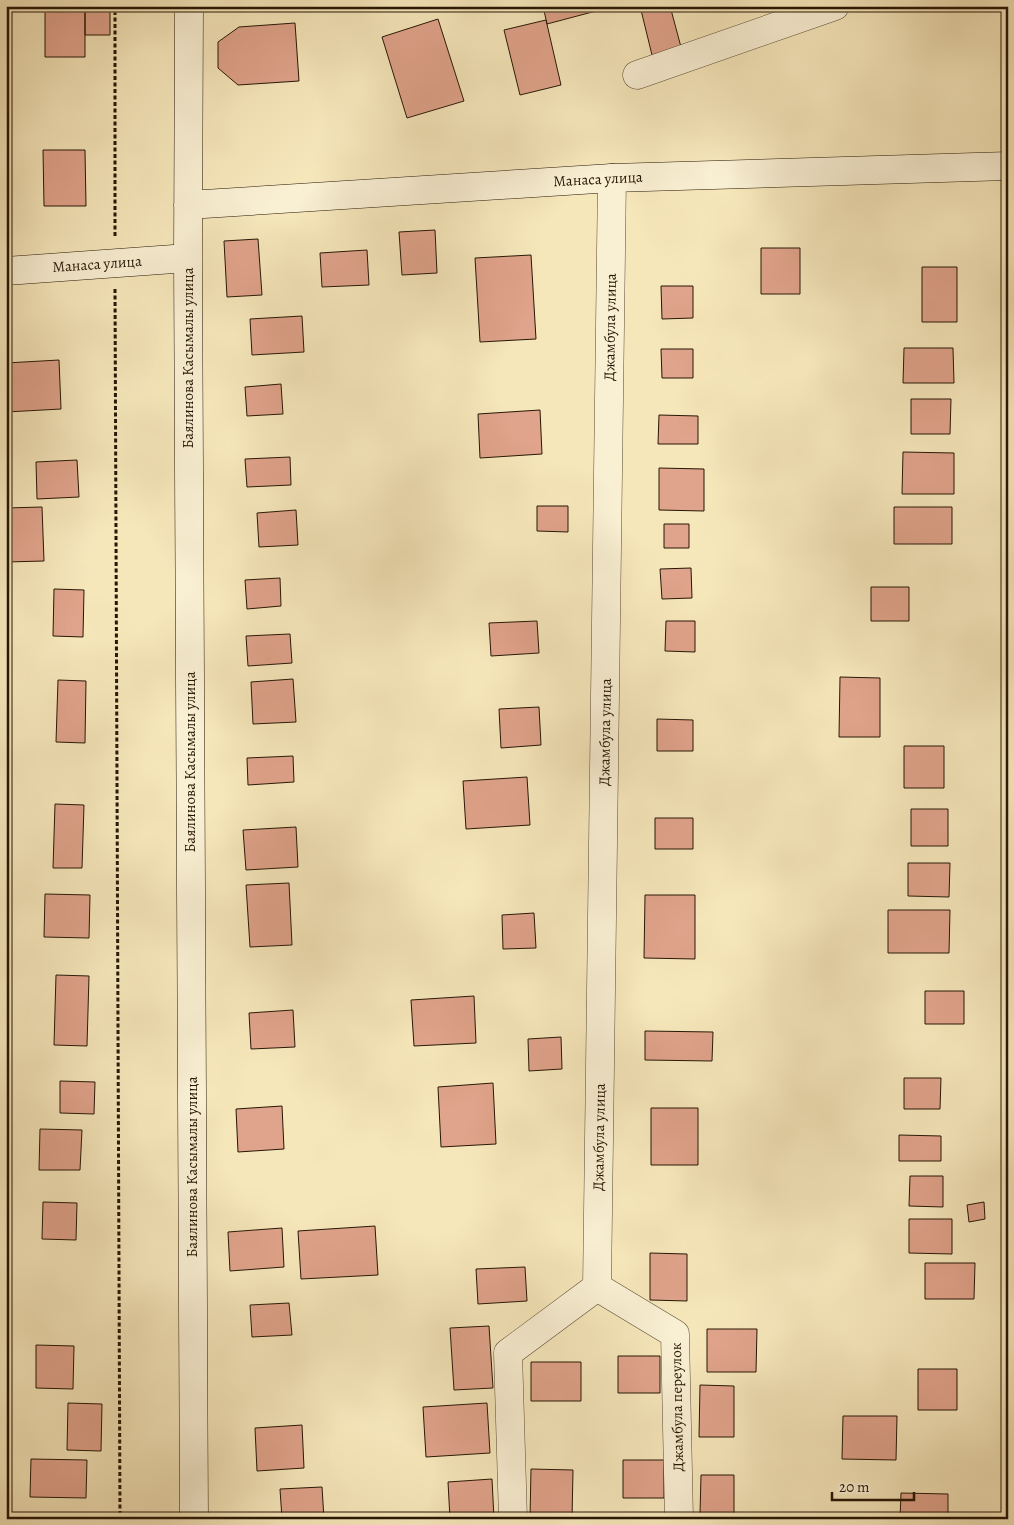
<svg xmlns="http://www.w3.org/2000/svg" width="1014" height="1525" font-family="Alegreya,serif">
<rect width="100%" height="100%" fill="#f6e7bb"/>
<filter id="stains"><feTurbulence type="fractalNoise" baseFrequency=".004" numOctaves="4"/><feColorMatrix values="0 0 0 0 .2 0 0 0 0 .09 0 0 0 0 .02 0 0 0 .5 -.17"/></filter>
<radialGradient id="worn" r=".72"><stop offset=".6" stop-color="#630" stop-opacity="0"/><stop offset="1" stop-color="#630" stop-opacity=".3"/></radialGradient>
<!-- building -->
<path fill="#e0a38b" stroke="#261705" d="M45,6H85V57H45Z
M85,6H110V35H85Z
M543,6H615L547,24Z
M640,6H670L681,47L652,55Z
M438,19L464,101L407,118L382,37Z
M546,20L561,85L520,95L504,30Z
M295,23L299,81L238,85L218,68V42L239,27Z
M43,150H85L86,206H44Z
M435,230L437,273L402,275L399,232Z
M258,239L262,295L227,297L224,241Z
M761,248H800V294H761Z
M367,250L369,285L322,287L320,253Z
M531,255L536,339L480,342L475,258Z
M922,267H957V322H922Z
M661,286H693V318L662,319Z
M302,316L304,352L252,355L250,319Z
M904,348H953L954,383H903Z
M661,349H693V378H662Z
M59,360L61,409L6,412V363Z
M281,384L283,414L247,416L245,387Z
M911,399H951L950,434H911Z
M540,410L542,454L480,458L478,414Z
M659,415L698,416V444H658Z
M903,452L954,453V494H902Z
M290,457L291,485L247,487L245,459Z
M77,460L79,497L37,499L36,462Z
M659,468L704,469V511L659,510Z
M537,506H568V532L537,531Z
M42,507L44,561L6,562V508Z
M894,507H952V544H894Z
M296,510L298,545L259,547L257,513Z
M664,524H689V548H664Z
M691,568L692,598L662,599L660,569Z
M280,578L281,606L247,609L245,580Z
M871,587H909V621H871Z
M54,589L84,590L83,637L53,636Z
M537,621L539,653L491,656L489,623Z
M666,621H695V652L665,651Z
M290,634L292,663L248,666L246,636Z
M840,677L880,678V737H839Z
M293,679L296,722L253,724L251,682Z
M58,680L86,681L85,743L56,742Z
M539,707L541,745L501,748L499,709Z
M657,719L693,720V751H657Z
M904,746H944V788H904Z
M293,756L294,782L248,785L247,758Z
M527,777L530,825L466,829L463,781Z
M55,804L84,805L82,868H53Z
M911,809H948V846H911Z
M655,818H693V849H655Z
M296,827L298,867L246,870L243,830Z
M908,863H950L949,897L908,896Z
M289,883L292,945L250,947L246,885Z
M45,894L90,895L89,938L44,937Z
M645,895H695V959L644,958Z
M888,910H950L949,953H888Z
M534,913L536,948L503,949L502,915Z
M56,975L89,976L87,1046L54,1045Z
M925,991H964V1024H925Z
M474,996L476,1043L414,1046L411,1000Z
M293,1010L295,1047L251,1049L249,1013Z
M645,1031L713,1032L712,1061L645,1060Z
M561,1037L562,1069L529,1071L528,1039Z
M904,1078H941L940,1109H904Z
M60,1081L95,1082L94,1114L60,1113Z
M493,1083L496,1144L441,1147L438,1087Z
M282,1106L284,1149L238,1152L236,1109Z
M651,1108H698V1165H651Z
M40,1129L82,1130L80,1170H39Z
M899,1135L941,1136V1161H899Z
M910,1176H943V1207L909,1206Z
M43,1202L77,1203L76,1240L42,1239Z
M984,1202L985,1219L969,1222L967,1205Z
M909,1219H952V1254L909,1253Z
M375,1226L378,1275L301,1279L298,1231Z
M282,1228L284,1267L230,1271L228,1232Z
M650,1253L687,1254V1301L650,1300Z
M925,1263H975L974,1299H925Z
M525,1267L527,1301L478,1304L476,1269Z
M289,1303L292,1335L252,1337L250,1305Z
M489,1326L493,1388L454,1390L450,1328Z
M707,1329H757L756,1372H707Z
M36,1345L74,1346L73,1389L36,1388Z
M618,1356H660V1393H618Z
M531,1362H581V1401H531Z
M918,1369H957V1410H918Z
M700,1385L734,1386V1437H699Z
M68,1403L102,1404L101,1451L67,1450Z
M487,1403L490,1453L426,1457L423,1407Z
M843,1416H897L896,1460L842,1459Z
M302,1425L304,1468L257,1471L255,1428Z
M31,1459L87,1460L86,1498L30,1497Z
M623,1460H664V1498H623Z
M531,1469L573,1470L572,1519H530Z
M701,1475H734V1514H700Z
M492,1479L494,1519H450L448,1482Z
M322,1487L324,1519H282L280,1489Z
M901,1493L948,1494V1519H900Z"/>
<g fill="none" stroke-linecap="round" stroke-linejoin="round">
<!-- street casing -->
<g stroke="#5a4b32" stroke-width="29">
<path id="street" d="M637,75L835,6
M597,1287L612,178
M597,1287L675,1334L679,1519
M513,1519L508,1353L597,1287"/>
</g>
<!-- secondary casing -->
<g stroke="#261705" stroke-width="29">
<path id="secondary" d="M189,6L188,258L194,1519
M188,205L612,178L1008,166
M6,271L188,258"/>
</g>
<!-- path -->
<path stroke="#261705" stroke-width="3" stroke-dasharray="4 2.5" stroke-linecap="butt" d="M115,236V6
M115,289L120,1519"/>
<!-- street -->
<use href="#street" stroke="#f9efd3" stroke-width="28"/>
<!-- secondary -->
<use href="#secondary" stroke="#f9efd3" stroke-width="28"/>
</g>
<g text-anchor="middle" stroke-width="4" stroke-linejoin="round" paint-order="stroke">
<!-- street labels -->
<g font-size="15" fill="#261705" stroke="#f9efd3">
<text transform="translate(598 179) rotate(-3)" y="5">Манаса улица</text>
<text transform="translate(97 264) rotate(-4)" y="5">Манаса улица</text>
<text transform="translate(610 327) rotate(-89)" y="5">Джамбула улица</text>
<text transform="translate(188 358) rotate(-90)" y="5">Баялинова Касымалы улица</text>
<text transform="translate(605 732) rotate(-89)" y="5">Джамбула улица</text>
<text transform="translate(190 762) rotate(-90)" y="5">Баялинова Касымалы улица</text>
<text transform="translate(599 1137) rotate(-89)" y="5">Джамбула улица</text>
<text transform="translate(192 1167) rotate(-90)" y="5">Баялинова Касымалы улица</text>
<text transform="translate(677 1407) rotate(-91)" y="5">Джамбула переулок</text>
</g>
</g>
<!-- margin -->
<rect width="1014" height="1525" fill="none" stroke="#f6e7bb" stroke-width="25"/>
<rect x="8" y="8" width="999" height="1510" fill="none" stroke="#261705" stroke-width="2.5"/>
<rect x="12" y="12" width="989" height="1500" fill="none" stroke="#261705"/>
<!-- scale -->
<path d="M832 1492v8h82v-8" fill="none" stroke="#261705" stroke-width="2.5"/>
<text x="839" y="1492" font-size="15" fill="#261705" stroke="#f9efd3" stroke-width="4" paint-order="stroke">20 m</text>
<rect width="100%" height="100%" filter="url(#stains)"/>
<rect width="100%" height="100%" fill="url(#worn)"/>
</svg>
